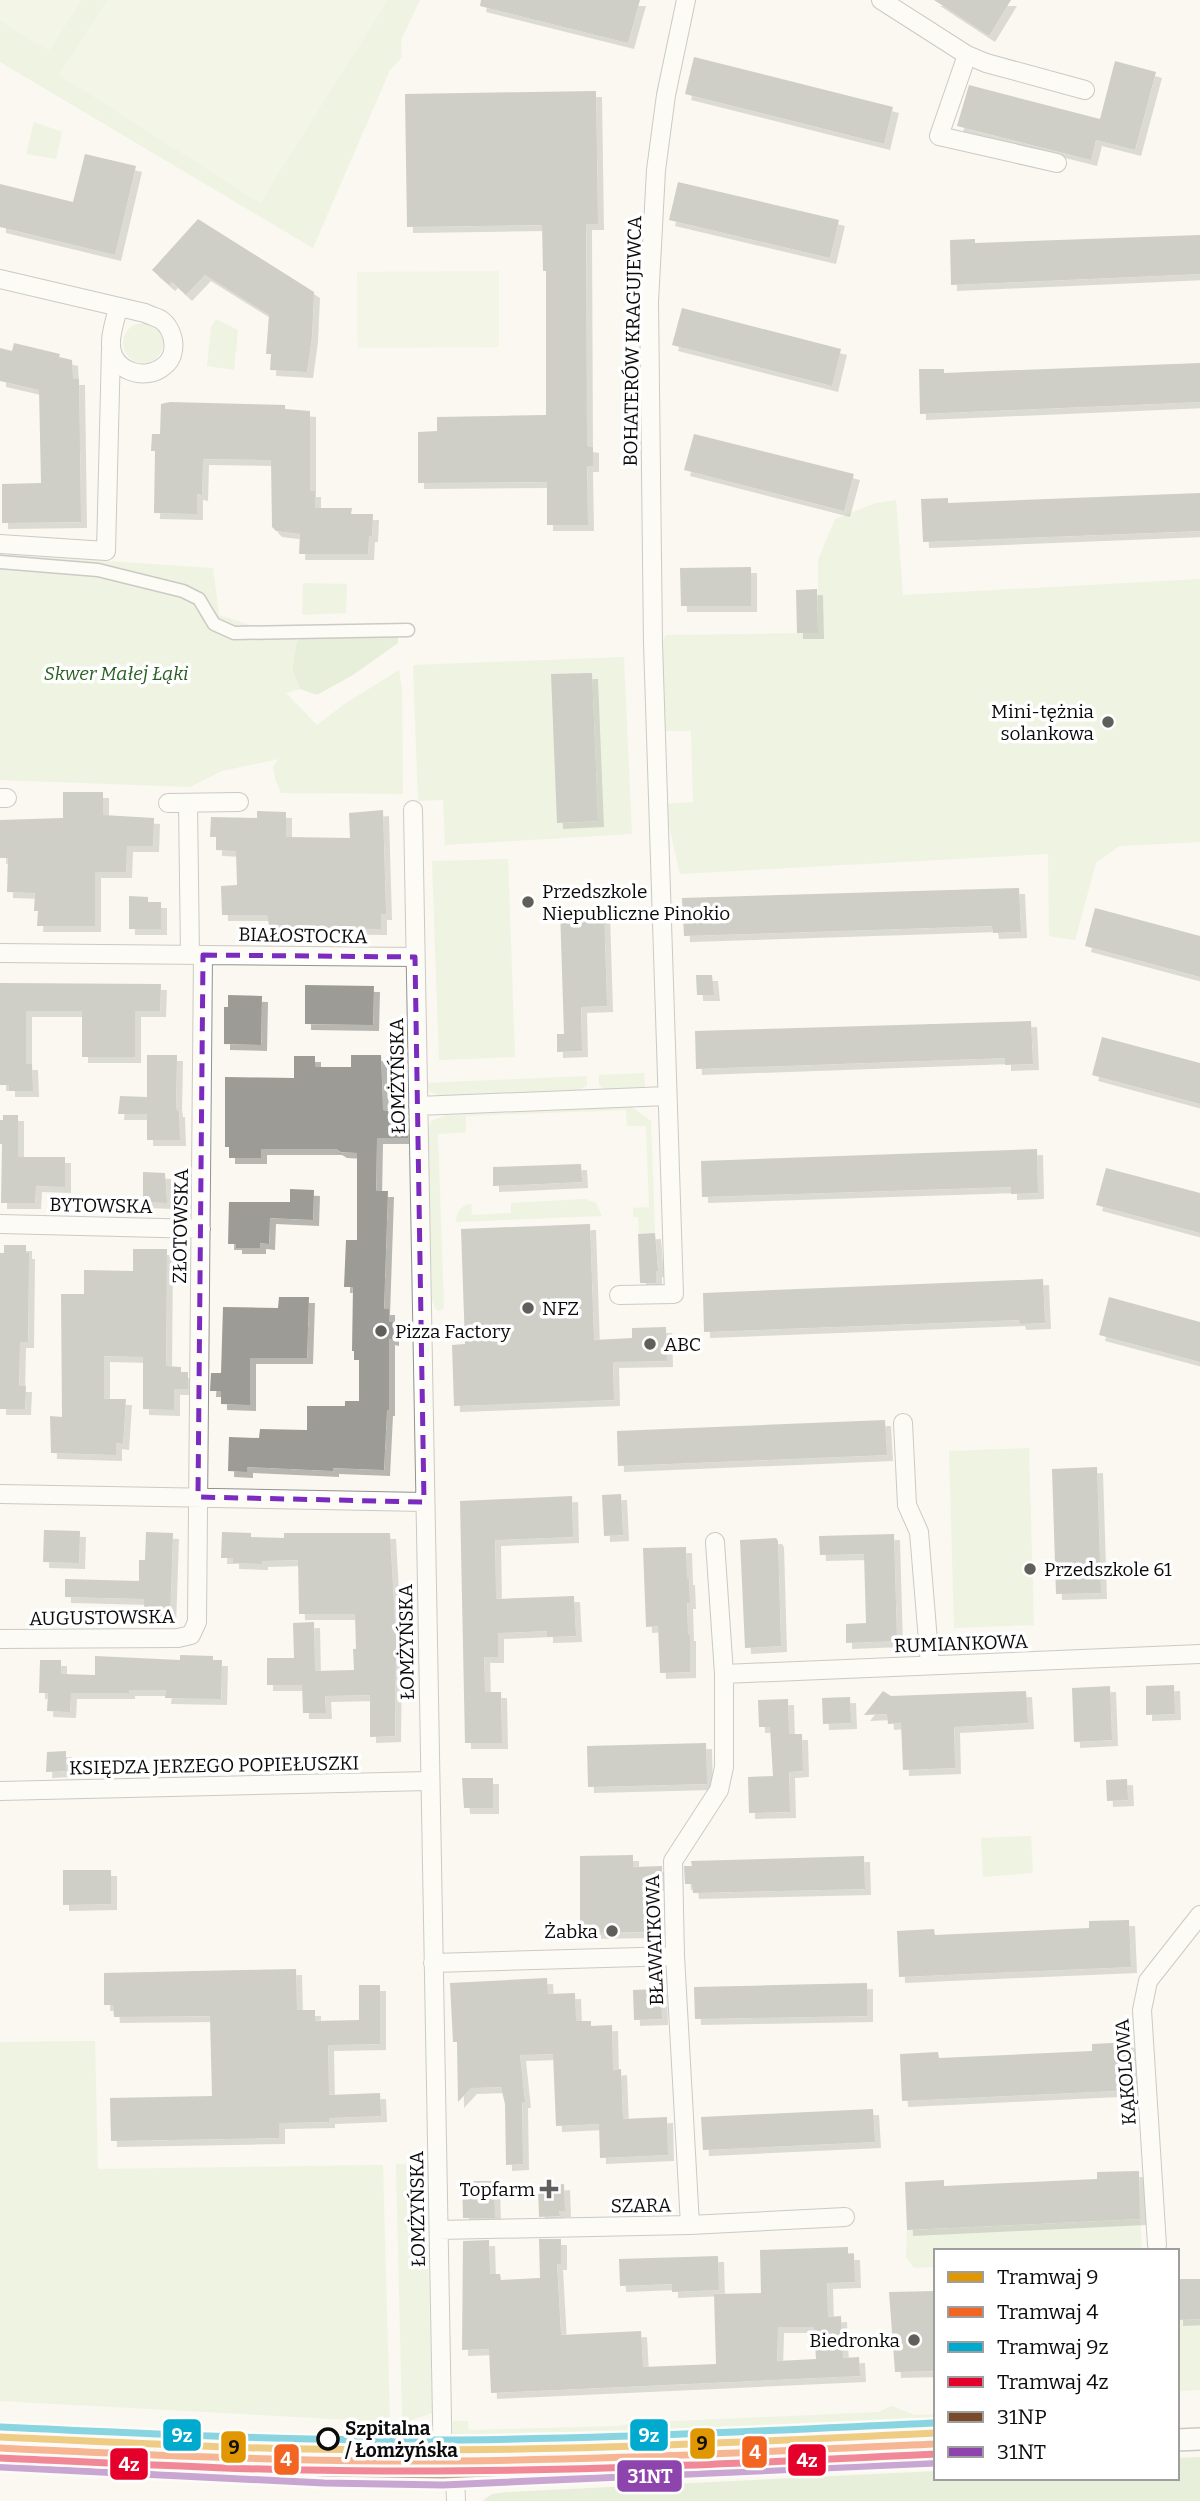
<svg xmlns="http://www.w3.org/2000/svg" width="1200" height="2501" font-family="Bitter,serif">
<defs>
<filter id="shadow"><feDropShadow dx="6" dy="6" stdDeviation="0" flood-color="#0004"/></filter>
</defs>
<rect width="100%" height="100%" fill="#faf8f0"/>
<!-- green -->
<path fill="#e0eed1" d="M0,0H420L401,40L402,57L390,70L313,248L0,62Z
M34,122L62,132L56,159L26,154Z
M216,319L238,330L234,370L207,366L211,327Z
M123 343a20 20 0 1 1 40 0a20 20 0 1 1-40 0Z
M896,500L903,595L1200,579V842L1119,846L1096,863L1075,940L1049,936L1048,854L680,874L664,804L693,802L691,731H661L659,648L666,635L818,633V560L835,519L876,503Z
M0,554L213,568L219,615L297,640L292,669L300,689L286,693L317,725L343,705L399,670L402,689L403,794L281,793L275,778L273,766L279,759L222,771L190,787L0,780Z
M303,583L347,584L346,613L302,615Z
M624,657L632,834L445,845L443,800L418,801L413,665Z
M508,859L515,1057L439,1060L432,861Z
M644,1073L645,1087L605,1090L599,1085V1075Z
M587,1076V1085L580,1090L439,1096L429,1091L426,1083Z
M632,1107L651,1121L655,1233L639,1234L638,1217H633V1208L649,1207L646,1126H627L626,1110L466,1116V1132L438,1134L444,1309L438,1311L435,1308L432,1300L428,1131L431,1121L446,1115Z
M585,1199L596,1203L602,1216L456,1222C456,1212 462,1205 471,1204L472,1215L511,1213V1203Z
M1029,1448L1034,1625L954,1628L949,1451Z
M1031,1836L1033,1873L983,1877L981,1838Z
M95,2041L98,2169L383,2165L390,2422L0,2401V2042Z
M426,2163L432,2413L406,2422L402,2417L396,2164Z
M1140,2219L1142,2251H936V2267L914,2268L906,2257L907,2230Z
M1200,2319V2390L1177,2391V2320Z
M891,2406L915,2415L936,2414V2420L621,2434L453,2436V2421H468L469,2430L619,2426L632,2423L879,2412Z
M936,2437V2441L479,2464L468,2461L459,2455L533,2454Z"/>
<!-- forest -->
<path fill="#d0e5c0" d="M398,624V643L353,675L317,695L300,689L292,669L297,640Z
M1200,2457V2501H482L492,2494L506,2492L936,2471V2478H1177V2458Z"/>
<!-- pitch -->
<path fill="#eaf2db" d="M0,0H82L49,51L0,21Z
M107,0H388L260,203L59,75Z
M499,271V347L358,348L357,272Z"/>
<!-- building -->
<path fill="#9c9b96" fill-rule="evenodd" filter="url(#shadow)" d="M481,0H640L628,43L480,6Z
M934,0H1011L989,36Z
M694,57L893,107L884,144L685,94Z
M1115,61L1156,72L1135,150L1096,140L1091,160L957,126L969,85L1100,119Z
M596,91L598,224H586L587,446L593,447V466H587L588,525H547V482L418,483V432L437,431V417L546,415V271H543L542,225L407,227L405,94Z
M85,154L136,166L115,255L0,227V184L73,202Z
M678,182L839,220L830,258L669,220Z
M198,219L314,292L312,336L307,372L270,370L271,354H266L269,315L205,275L186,295L172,282L169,285L152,270Z
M1200,235V274L951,285L950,240L975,239V243Z
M682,308L841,349L832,386L672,345Z
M14,343L60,354L59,357L72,360L73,379H79L81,522L2,523V484L41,483L39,390L0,381V348L12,351Z
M1200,363V402L920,414L919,369H944V373Z
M170,402L285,405V409L310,411V491H315V508H352L351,514H373L372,536H369L368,554H299L300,534L276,531L272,527L271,460L203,459L202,495L197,494V514L154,513L155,451H151L152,434H160L161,404Z
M694,434L854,474L844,511L684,470Z
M1200,493V531L923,542L921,499L948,498V503Z
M751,567V606H681L680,568Z
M817,589L818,633H797L796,590Z
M592,673L598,821L557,823L551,674Z
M63,792H103V815L154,818L153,846H127L126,872H95V926H37L38,911H34L35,893L7,892L8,858H0V820L63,818Z
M383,810L386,914H381V929L285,928V925H269L267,915H222L221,886L237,885L236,851L216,850V837H210L211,817L257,818V811L286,812V837L350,838L349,813Z
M1019,888L1021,932L993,933L992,926L684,936L682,898Z
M129,896L148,897V902H161V929H129Z
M604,908L607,1006L581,1007L582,1051L557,1052V1034H564L560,909Z
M1095,908L1200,936V977L1085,946Z
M696,975H712L714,995H697Z
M0,983L161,984L160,1011H135V1057H82V1011H26V1064H32L33,1091H9V1085H0Z
M305,985L374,986L373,1025L305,1024Z
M228,995L262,996L261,1045L224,1044V1007H228Z
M1031,1021L1033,1064L1005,1065V1058L696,1069L695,1031Z
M1102,1037L1200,1063V1104L1092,1075Z
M147,1055H177L176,1105L177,1111H179L180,1140H147V1114H118L120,1096L147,1097Z
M351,1055H381L383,1110L388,1111V1122L407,1123L408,1138H377L376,1191H388L384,1309H389V1322H393V1340L389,1339V1410H387L384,1470L333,1468V1471L247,1467V1472L228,1471L229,1437L259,1438L260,1429L307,1430V1406H345V1401H359V1360H354V1351H352L353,1287H344L346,1240H357V1153L341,1152L336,1149H261V1158H229V1147H225V1077L294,1078V1056H315V1067H351Z
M3,1115H18V1157H65V1187L36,1186L35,1203H1L2,1144H0V1120H3Z
M1037,1149L1038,1193L1011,1194V1187L702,1197L701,1161Z
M581,1164L582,1182L493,1186V1167Z
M1106,1168L1200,1193V1233L1096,1205Z
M143,1172L165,1173L167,1203L143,1202Z
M290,1189L314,1190L313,1220L270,1218L269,1244L260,1243V1248H236V1244H228L229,1202H290Z
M590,1224L594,1340L632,1338V1328L666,1327L667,1361L613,1362L614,1400L454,1406L452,1345L465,1344L461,1229Z
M655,1233L658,1271H656V1283H640L638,1234Z
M4,1245H26V1253H29L28,1342H20L19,1386H26L25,1409H0V1253H4Z
M133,1249H167L166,1366L181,1367V1372H188V1389H174V1410L143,1409V1357L104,1356V1399H126L123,1444L116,1443V1455L51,1453L50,1416L62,1417L61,1294H84V1270L133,1271Z
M1043,1279L1045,1323L1020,1324L1019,1320L704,1332L703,1293Z
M279,1297H309L307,1358H250V1405L221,1404V1391H210L211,1373H221L223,1307L278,1308Z
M1109,1297L1200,1322V1362L1099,1335Z
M885,1420L887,1455L618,1466L617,1431Z
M1097,1467L1101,1593L1056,1594L1052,1469Z
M621,1494L623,1535L604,1536L602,1495Z
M572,1496L573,1537L495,1540L496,1599L574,1596L576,1636L547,1637V1631L498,1633V1657H484L485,1692H501L502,1743H465L460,1501Z
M44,1530L80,1531L79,1563L43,1562Z
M146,1532L173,1533L170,1619H153V1615H144V1599L65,1597V1579L139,1581V1560H145Z
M222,1532L251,1533V1537L284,1538V1533H390L396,1640L395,1736L370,1737V1695L325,1696L326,1713H303L302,1685H267V1658H294L293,1623L314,1622L315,1671L354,1670L353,1649H356L355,1614H299L298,1560L262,1561V1564L233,1563V1558H221Z
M894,1534L897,1641L846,1643V1624L866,1623L864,1554L820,1555L819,1536Z
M776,1538L778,1541L781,1646L745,1648L740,1540Z
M686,1547L687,1579H689L690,1603H687L688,1635H690V1672L660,1673L658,1626L646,1627L643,1548Z
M180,1655L213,1656V1660H222L221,1699L165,1698L166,1690H129V1693H71L70,1712L47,1711L48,1693H39L40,1660H61V1674L95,1675V1656L180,1660Z
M1174,1685L1175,1714L1146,1715V1686Z
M1110,1686L1112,1740L1074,1742L1072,1688Z
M883,1691L891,1696L1026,1691L1028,1723L954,1727L955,1768L903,1770L901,1723L888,1724L887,1714L864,1715Z
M850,1697L851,1723L823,1724L822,1698Z
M788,1699L789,1734H802L803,1771L789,1772L790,1812L749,1813L748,1777L773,1776L770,1727H759L758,1700Z
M706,1743L707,1784L588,1787L587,1746Z
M66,1751V1771L46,1772L47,1752Z
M462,1778H493V1808H464Z
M1127,1779L1128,1800L1107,1801L1106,1780Z
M633,1855V1867L662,1866V1885H645L646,1932L580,1933V1856Z
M864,1856L865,1889L693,1893L692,1884H685L684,1866H692L691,1861Z
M63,1870H111V1904L63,1905Z
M1129,1920L1131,1967L899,1977L897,1931L934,1929L935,1935L1089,1928V1921Z
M296,1969L297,2010H315V2021L359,2020V1985H380V2044L328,2045L329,2095L380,2093L381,2116L329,2118V2122L279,2123V2138L111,2141L110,2098L212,2096L210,2016L114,2017L113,2005H104V1973Z
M547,1978L548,1994L575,1993L576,2021H591V2026L612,2025L613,2070L621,2069L623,2119L667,2117L668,2155L600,2158L599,2124L556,2126L553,2054L520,2055L525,2102H522L523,2164L506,2165L505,2104L501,2087L471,2088L458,2102L457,2042H453L450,1983Z
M867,1983V2016L695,2019L694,1987Z
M661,1989L662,2019L634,2020L633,1990Z
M1132,2042L1135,2090L902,2101L900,2054L938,2052L939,2058L1092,2051V2044Z
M873,2109L875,2142L703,2150L701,2117Z
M1139,2171L1140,2219L907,2230L905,2182L944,2180V2186L1097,2179V2172Z
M462,2181H494L495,2218H463Z
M564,2184L565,2211H559L560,2216L539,2217L538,2186Z
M539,2239H561V2264H557L561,2335L641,2331L643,2367L716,2364L714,2294L761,2293L760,2250L848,2247V2254H854L855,2282L827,2283L828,2317L841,2316L843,2358L859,2357L860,2376L491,2393L489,2349L462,2350L463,2241L489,2240L490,2274H500L501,2280L540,2278ZM778,2327H814L816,2359L777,2361Z
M718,2256L719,2290L672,2292V2284L620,2286L619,2259Z
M1177,2279H1200V2319L1177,2320Z
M936,2291V2371L895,2372L889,2292Z"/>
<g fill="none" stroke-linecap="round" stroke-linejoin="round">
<!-- pedestrian casing -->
<g stroke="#93928f" stroke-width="15">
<path id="pedestrian" d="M0,562L98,570L183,591L199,599L214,624L234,633L408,630"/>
</g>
<!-- minor casing -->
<g stroke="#93928f" stroke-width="20">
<path id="minor" d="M881,0L967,55L986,63L1085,90
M967,55L939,136L1057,163
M0,279L145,313C149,315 155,317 160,319C175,329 179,355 164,366C145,382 112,371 111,345C110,333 116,319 118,307
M0,544L106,551L111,349
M0,798H7
M168,803L239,802
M188,803L190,955
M413,810L443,2475
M0,953L415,957
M418,1106L667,1096
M0,1224L201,1229
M619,1295L674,1294L653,643L649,302L656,170L666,95L686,0
M903,1423L907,1505L919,1532L930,1665
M0,1494L424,1502
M0,1639L178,1638L191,1635L197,1622L203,955
M724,1674L1200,1654
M0,1791L429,1781
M433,1963L675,1956
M690,2225L675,1956L673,1861L719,1790L724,1767V1674L715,1542
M439,2230L690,2225L845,2217
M1157,2245L1142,2010L1148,1981L1200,1915
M455,2474L456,2501"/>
</g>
<!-- tertiary casing -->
<g stroke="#93928f" stroke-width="24">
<path id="tertiary" d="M1177,2440L1200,2439
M0,2456L325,2473L443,2475L936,2452"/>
</g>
<!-- pedestrian -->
<use href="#pedestrian" stroke="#fefefd" stroke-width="12"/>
<!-- minor -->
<use href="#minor" stroke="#fefefd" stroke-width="18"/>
<!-- tertiary -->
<use href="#tertiary" stroke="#fefefd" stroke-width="21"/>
<!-- bus-1 casing -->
<g stroke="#fff" stroke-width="12">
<path id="bus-1" d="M0,2456L325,2473L443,2475L936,2452"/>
</g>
<!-- bus-2 casing -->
<g stroke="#fff" stroke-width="12">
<path id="bus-2" d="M0,2467L324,2483L443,2485L936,2463"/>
</g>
<!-- bus-1 -->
<use href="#bus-1" stroke="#7a4b2a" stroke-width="7"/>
<!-- bus-2 -->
<use href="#bus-2" stroke="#8e44ad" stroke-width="7"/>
<!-- tram-1 casing -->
<g stroke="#fff" stroke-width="12">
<path id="tram-1" d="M0,2437C129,2443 257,2450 386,2450C569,2451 753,2442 936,2433"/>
</g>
<!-- tram-2 casing -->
<g stroke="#fff" stroke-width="12">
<path id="tram-2" d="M0,2448C129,2454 257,2460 386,2461C569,2462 753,2452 936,2444"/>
</g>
<!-- tram-3 casing -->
<g stroke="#fff" stroke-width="12">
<path id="tram-3" d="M1,2427C129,2433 257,2439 386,2440C569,2441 753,2431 935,2423"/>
</g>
<!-- tram-4 casing -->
<g stroke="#fff" stroke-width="12">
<path id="tram-4" d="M0,2458C129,2464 257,2471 386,2471C569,2472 753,2463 936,2454"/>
</g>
<!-- tram-1 -->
<use href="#tram-1" stroke="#e09701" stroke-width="7"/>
<!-- tram-2 -->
<use href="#tram-2" stroke="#f26522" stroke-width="7"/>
<!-- tram-3 -->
<use href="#tram-3" stroke="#00a9ce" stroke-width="7"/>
<!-- tram-4 -->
<use href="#tram-4" stroke="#e4002b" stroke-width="7"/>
</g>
<!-- marked area -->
<path d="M0 0H1200V2501H0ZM203,955L415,957L424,1502L198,1497Z" fill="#faf8f0" fill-opacity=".55" fill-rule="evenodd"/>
<path fill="none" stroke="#7b2cbf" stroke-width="5" stroke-dasharray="14 9" stroke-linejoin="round" d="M203,955L415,957L424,1502L198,1497Z"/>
<!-- markers -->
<g fill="#5f5f5c" stroke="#fff" stroke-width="2.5">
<circle cx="1108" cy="722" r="7"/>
<circle cx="528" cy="902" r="7"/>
<circle cx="528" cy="1308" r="7"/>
<circle cx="381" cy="1331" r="7"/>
<circle cx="650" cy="1344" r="7"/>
<circle cx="1030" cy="1569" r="7"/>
<circle cx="612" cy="1931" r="7"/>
<path d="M545.5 2178.5h7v7h7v7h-7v7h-7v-7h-7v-7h7z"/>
<circle cx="914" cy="2340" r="7"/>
</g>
<circle fill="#fff" stroke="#0c0c0c" stroke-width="3.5" cx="328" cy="2439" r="10"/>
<g text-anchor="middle" stroke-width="7" stroke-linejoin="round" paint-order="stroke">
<!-- street labels -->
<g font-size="19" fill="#0c0c0c" stroke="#fff">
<text transform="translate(632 341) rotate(-89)" y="7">BOHATERÓW KRAGUJEWCA</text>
<text transform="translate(303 935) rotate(1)" y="7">BIAŁOSTOCKA</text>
<text transform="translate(397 1076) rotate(-91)" y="7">ŁOMŻYŃSKA</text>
<text transform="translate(101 1205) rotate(1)" y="7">BYTOWSKA</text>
<text transform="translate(180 1226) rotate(-89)" y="7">ZŁOTOWSKA</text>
<text transform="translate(102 1617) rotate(-1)" y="7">AUGUSTOWSKA</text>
<text transform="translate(406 1642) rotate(-91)" y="7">ŁOMŻYŃSKA</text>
<text transform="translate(961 1643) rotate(-2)" y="7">RUMIANKOWA</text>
<text transform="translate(214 1765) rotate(-1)" y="7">KSIĘDZA JERZEGO POPIEŁUSZKI</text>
<text transform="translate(654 1940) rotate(-92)" y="7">BŁAWATKOWA</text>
<text transform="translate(1125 2072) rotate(-94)" y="7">KĄKOLOWA</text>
<text transform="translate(641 2205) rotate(-1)" y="7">SZARA</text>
<text transform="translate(417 2209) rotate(-91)" y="7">ŁOMŻYŃSKA</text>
</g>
<!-- park labels -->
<g font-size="19" font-style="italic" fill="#276021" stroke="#fff">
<text x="116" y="680">Skwer Małej Łąki</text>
</g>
<!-- poi labels -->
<g font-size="19" fill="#0c0c0c" stroke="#fff" text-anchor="start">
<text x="1094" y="718" text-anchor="end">Mini-tężnia<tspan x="1094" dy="22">solankowa</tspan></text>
<text x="542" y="898">Przedszkole<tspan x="542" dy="22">Niepubliczne Pinokio</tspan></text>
<text x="542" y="1315">NFZ</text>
<text x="395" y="1338">Pizza Factory</text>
<text x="664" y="1351">ABC</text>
<text x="1044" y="1576">Przedszkole 61</text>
<text x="598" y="1938" text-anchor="end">Żabka</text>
<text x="535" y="2196" text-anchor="end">Topfarm</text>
<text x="900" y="2347" text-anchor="end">Biedronka</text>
</g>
<!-- stop labels -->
<g font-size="19" font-weight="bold" fill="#0c0c0c" stroke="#fff" text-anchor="start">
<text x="345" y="2435">Szpitalna<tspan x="345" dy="22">/ Łomżyńska</tspan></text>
</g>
</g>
<g stroke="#fff" stroke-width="2.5">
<rect x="162" y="2418" width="40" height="34" rx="7" fill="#00a9ce"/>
<rect x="629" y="2418" width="40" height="34" rx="7" fill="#00a9ce"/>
<rect x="689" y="2427" width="27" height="33" rx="7" fill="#e09701"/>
<rect x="220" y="2430" width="27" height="34" rx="7" fill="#e09701"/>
<rect x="741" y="2435" width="27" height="34" rx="7" fill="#f26522"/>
<rect x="273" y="2443" width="27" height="33" rx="7" fill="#f26522"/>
<rect x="787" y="2443" width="40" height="34" rx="7" fill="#e4002b"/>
<rect x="109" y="2447" width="40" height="34" rx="7" fill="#e4002b"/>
<rect x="616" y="2459" width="67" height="34" rx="7" fill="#8e44ad"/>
</g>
<g font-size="19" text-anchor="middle" font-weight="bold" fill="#fff">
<text x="182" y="2442">9z</text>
<text x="649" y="2442">9z</text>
<text x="755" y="2459">4</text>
<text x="286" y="2466">4</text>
<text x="807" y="2467">4z</text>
<text x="129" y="2471">4z</text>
<text x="650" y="2483">31NT</text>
</g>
<g font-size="19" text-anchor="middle" font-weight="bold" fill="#111">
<text x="702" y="2450">9</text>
<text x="234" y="2454">9</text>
</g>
<!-- legend -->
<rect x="934" y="2249" width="245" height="231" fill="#ffffff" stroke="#9e9e9e" stroke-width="2"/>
<rect x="948" y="2272" width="35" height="10" fill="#e09701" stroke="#9e9e9e" stroke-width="2"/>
<text x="997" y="2284" font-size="21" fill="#0c0c0c">Tramwaj 9</text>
<rect x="948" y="2307" width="35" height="10" fill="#f26522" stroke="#9e9e9e" stroke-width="2"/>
<text x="997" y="2319" font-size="21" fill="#0c0c0c">Tramwaj 4</text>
<rect x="948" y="2342" width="35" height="10" fill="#00a9ce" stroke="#9e9e9e" stroke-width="2"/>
<text x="997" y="2354" font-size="21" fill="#0c0c0c">Tramwaj 9z</text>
<rect x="948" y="2377" width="35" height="10" fill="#e4002b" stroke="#9e9e9e" stroke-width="2"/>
<text x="997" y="2389" font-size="21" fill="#0c0c0c">Tramwaj 4z</text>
<rect x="948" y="2412" width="35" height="10" fill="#7a4b2a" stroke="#9e9e9e" stroke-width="2"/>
<text x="997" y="2424" font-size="21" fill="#0c0c0c">31NP</text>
<rect x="948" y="2447" width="35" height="10" fill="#8e44ad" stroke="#9e9e9e" stroke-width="2"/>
<text x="997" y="2459" font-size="21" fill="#0c0c0c">31NT</text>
</svg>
